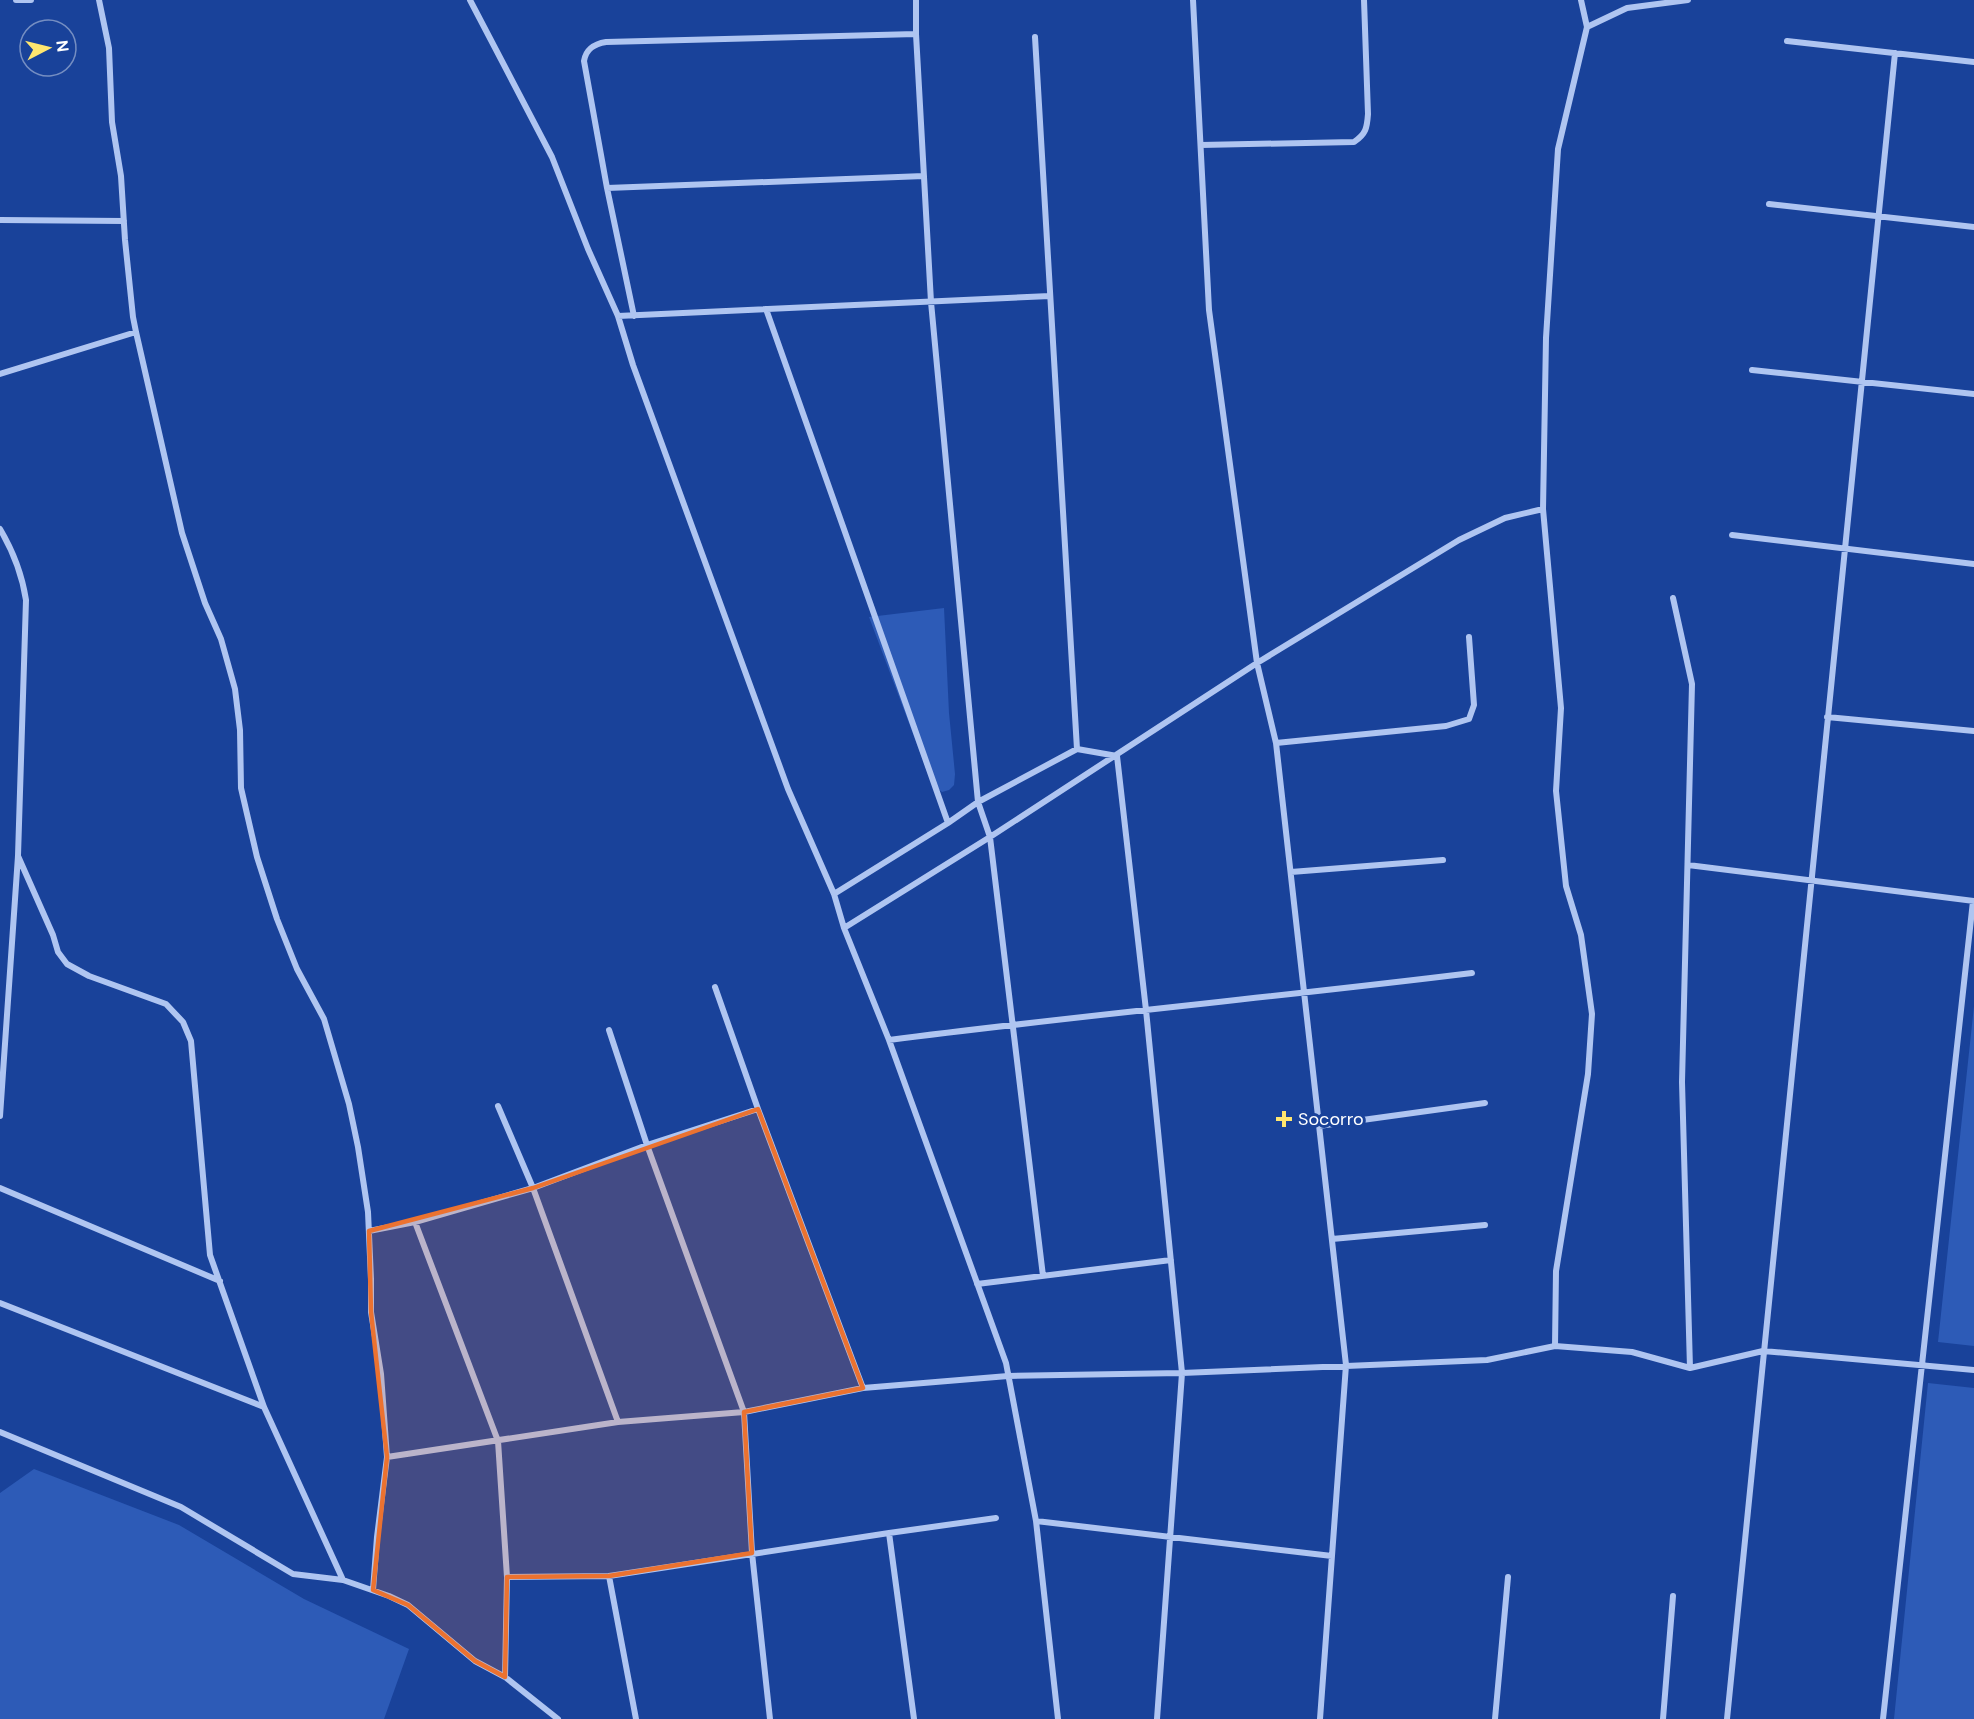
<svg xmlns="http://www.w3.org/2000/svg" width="1974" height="1719" font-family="'DM Sans',sans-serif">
<rect width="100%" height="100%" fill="#19429a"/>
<!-- green -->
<path fill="#2d5bb7" d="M944,608L949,713L955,774L954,785L949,790L942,792L936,787L927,771L869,617Z
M1974,1006V1346L1938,1342Z
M1928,1383L1974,1388V1719H1894Z
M34,1469L179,1525L304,1599L409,1649L384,1719H0V1493Z"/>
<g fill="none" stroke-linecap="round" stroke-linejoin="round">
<!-- minor -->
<path stroke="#afc5f1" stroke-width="6" d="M16,0H31
M99,0L109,48L112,122L121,176L125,240L133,317L136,332L182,533L205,603L221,639L235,689L240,730L241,788L257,857L277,919L297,969L324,1019L349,1104L358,1147L368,1212L371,1279V1312L381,1374L387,1457L377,1537L373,1590
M470,0L552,157L588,249L618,316L633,365L788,789L834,894L844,928L889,1040L1006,1363L1036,1521L1058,1719
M1193,0L1209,310L1257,663L1276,743L1346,1365L1320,1719
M1587,27L1627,8L1688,0
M1035,37L1077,749
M1787,41L1974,62
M1201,145L1354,142C1366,134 1367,128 1368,114L1364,0
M607,188L924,176
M1769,204L1974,227
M0,220L124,221
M766,309L948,823
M618,316L1050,296
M634,316L607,188L584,61C586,49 594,44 606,42L916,34
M1752,370L1974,394
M0,374L136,332
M0,529C13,551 22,574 26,600L18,856L0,1116
M1732,535L1974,564
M1673,598L1692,684L1682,1082L1690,1368
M1827,717L1974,731
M1276,743L1446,726L1469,719L1474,705L1469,637
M1117,756L1146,1010L1182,1373L1157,1719
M18,856L53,935L58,952L67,964L89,976L166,1004L183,1022L191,1041L210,1255L264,1407L343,1580
M1688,865L1974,901
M1291,872L1443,860
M834,894L948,823L978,802L931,302L916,34V0
M844,928L990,837L1257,663L1459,540L1505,518L1543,509
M715,987L758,1109L863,1388
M609,1030L647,1145L744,1412L752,1553L770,1719
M889,1040C1083,1015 1278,997 1472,973
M498,1106L533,1188L618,1422
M1319,1126L1485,1103
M0,1188L220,1281
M415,1222L498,1441L507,1577L505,1677
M369,1231L415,1222L533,1188L647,1145L758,1109
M1332,1239L1485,1225
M1043,1276L990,837L978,802L1077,749L1117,756
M977,1284L1171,1260
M0,1303L264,1407
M1555,1346L1556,1271L1588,1074L1592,1014L1581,935L1566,886L1556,791L1561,708L1543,509L1546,338L1558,149L1587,27L1581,0
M0,1432L181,1507L293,1574L343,1580L389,1596L408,1605L475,1661L505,1677L558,1719
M387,1457L618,1422L744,1412L863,1388L1008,1376L1182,1373L1487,1360L1555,1346L1632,1352L1690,1368L1763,1351L1974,1370
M1036,1521L1332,1556
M889,1533L914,1719
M609,1576L636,1719
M507,1577L609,1576L889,1533L996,1518
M1495,1719L1508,1577
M1663,1719L1673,1596
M1727,1719L1895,53
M1883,1719L1973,901"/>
</g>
<!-- marked area -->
<path fill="#eb7230" fill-opacity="0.2" stroke="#eb7230" stroke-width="4.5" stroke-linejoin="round" d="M758,1109L863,1388L744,1412L752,1553L609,1576L507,1577L505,1677L475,1661L408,1605L373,1590L387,1457L371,1312L369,1231L533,1188Z"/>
<!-- markers -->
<path fill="#ffe66f" stroke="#19429a" stroke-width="2" d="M1281 1110h6v6h6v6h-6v6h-6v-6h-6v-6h6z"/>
<g text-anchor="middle" stroke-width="6" stroke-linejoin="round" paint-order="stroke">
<!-- poi labels -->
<g font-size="18" fill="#fff" stroke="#19429a" text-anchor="start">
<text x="1298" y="1125">Socorro</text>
</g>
</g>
<!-- north arrow -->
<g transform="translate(48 48) rotate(83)"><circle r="28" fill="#19429a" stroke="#758ec2" stroke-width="1.5"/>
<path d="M0-4.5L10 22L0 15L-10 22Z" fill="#ffe66f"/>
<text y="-9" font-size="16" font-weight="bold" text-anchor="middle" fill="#ffffff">N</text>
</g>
</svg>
